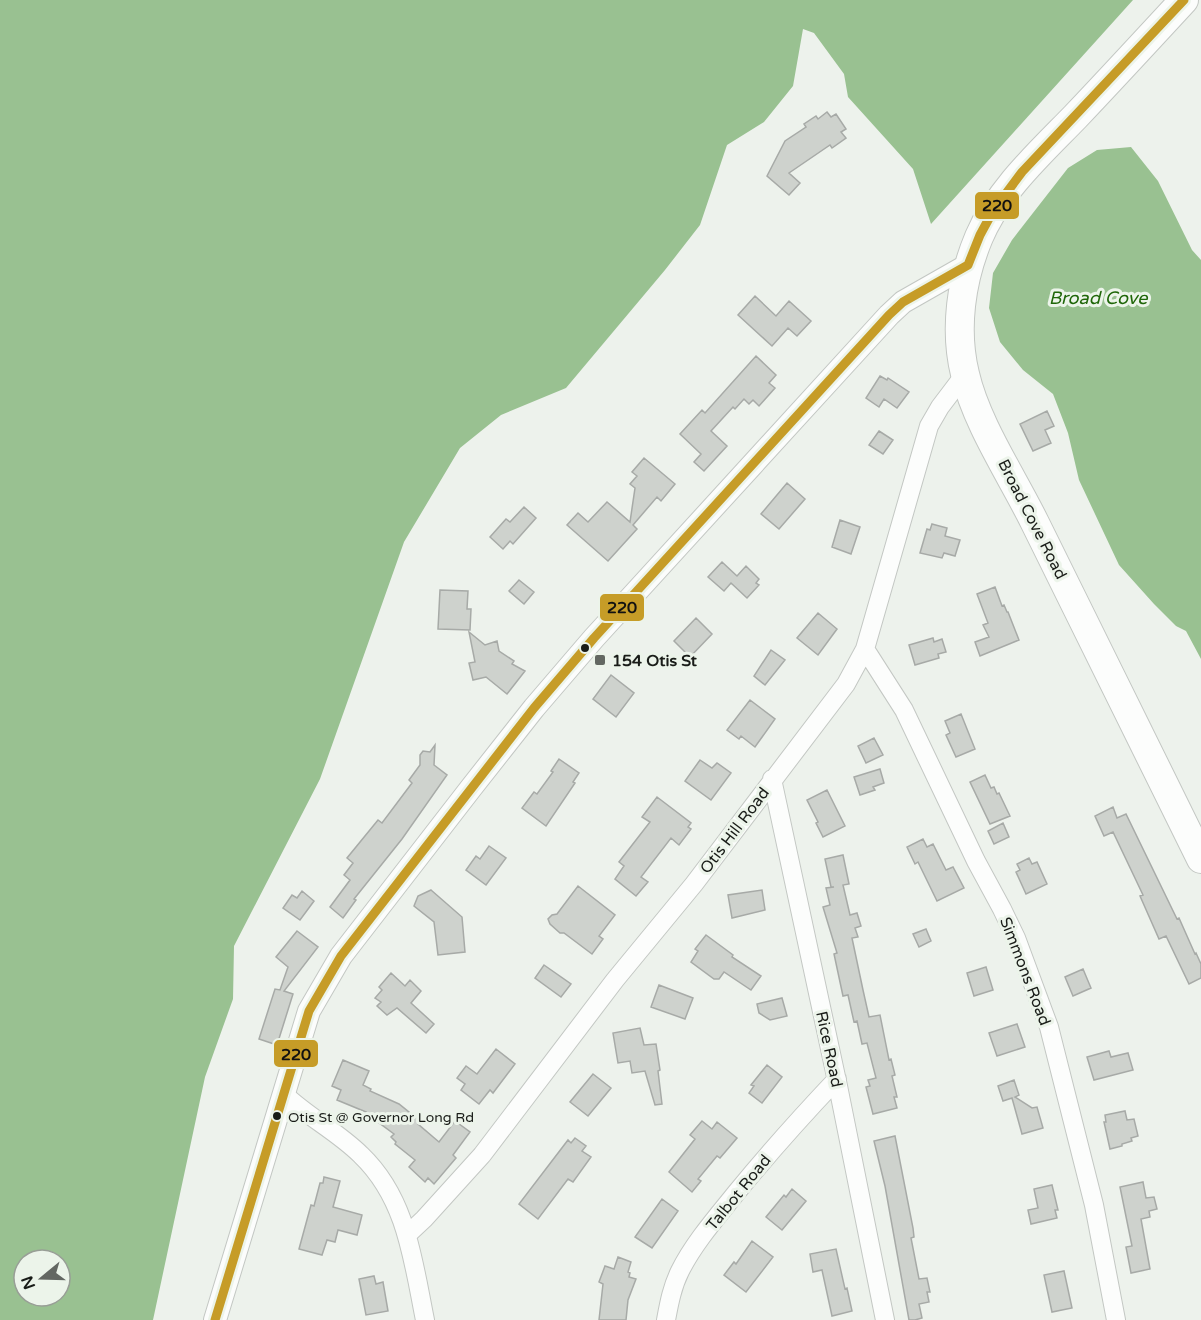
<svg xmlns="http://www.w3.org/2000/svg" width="1201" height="1320" font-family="'Varela Round',sans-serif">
<rect width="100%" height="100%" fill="#edf2ec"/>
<!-- water -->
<path fill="#99c191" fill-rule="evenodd" d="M0,0H1133L931,224L913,169L848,97L844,74L814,33L803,29L793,86L764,122L727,145L700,225L665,270L566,388L501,415L460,448L404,542L320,779L234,946L233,999L205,1077L153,1320H0ZM24,1260H60V1296H24Z
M1131,147L1158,181L1192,250L1201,260V659L1186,631L1176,626L1154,604L1119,565L1079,480L1068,433L1053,394L1023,370L1000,342L989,308L993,273L1012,240L1068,168L1097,150Z"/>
<!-- building -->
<path fill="#ced2cd" stroke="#a7aaa7" stroke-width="1.5" d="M827,112L831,117L836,114L846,129L841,132L846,138L832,148L830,145L789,173L800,183L789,195L767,176L785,141L806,127L804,124L816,116L818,119Z
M755,296L776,316L789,301L811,321L797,336L788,328L772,346L738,315Z
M756,356L776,375L769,383L775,388L759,406L753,400L749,404L744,399L735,409L733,407L711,431L727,446L704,471L694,462L701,454L680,434L702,410L705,413Z
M880,376L887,380L888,378L909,392L897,408L884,399L879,407L866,398Z
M1047,411L1054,426L1045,430L1051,443L1033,451L1020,424Z
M879,431L893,440L883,454L869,445Z
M644,458L675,484L661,501L657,497L633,525L637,529L608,561L567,525L578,513L588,522L607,502L630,522L635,488L630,484L637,476L632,472Z
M787,483L805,499L779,529L761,514Z
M524,507L536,518L513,544L510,541L503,549L490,537L506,519L510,522Z
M840,520L860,527L851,554L832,547Z
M932,524L947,528L945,536L960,540L955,556L944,553L942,558L920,553L927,529L930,530Z
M722,562L737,576L746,566L759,579L756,583L759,585L747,598L731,583L724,591L708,577Z
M519,580L534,592L524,604L509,591Z
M995,587L1002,606L1004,605L1007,612H1008L1019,640L980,656L975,642L989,637L983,625L988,623L977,594Z
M440,590L468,591L467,609H471L470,630L438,629Z
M818,613L837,629L818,655L797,638Z
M696,618L712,634L690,657L674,641Z
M469,632L485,645L497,641L499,651L514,661L512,664L525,671L507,694L486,677L473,680L469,663L475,662Z
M933,638L934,642L942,639L946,652L938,654L939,658L915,665L909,645Z
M771,650L785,660L765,685L754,676Z
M611,675L634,693L616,717L593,699Z
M750,700L775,719L755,747L741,736L739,739L727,730Z
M961,714L975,749L956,757L946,735L950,733L945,721Z
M874,738L883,755L866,763L858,746Z
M435,745L434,765L447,775L402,839L354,899L356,900L343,918L330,907L350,880L344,875L353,863L347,858L378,820L382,823L412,783L409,780L420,765V755L423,751L430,752Z
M559,759L579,773L573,782L575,783L546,826L522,808L534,792L537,794L553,772L551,771Z
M700,760L712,768L717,763L731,773L711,800L685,781Z
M880,769L884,783L873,787L875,790L860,795L854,777Z
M985,775L991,788L994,787L997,794L999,793L1010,816L990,824L970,782Z
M827,790L845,826L823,837L816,823L818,822L807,800Z
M657,797L691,823L688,827L691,829L679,845L671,838L641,877L648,882L636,896L615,879L624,866L619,862L650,822L642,817Z
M1113,807L1117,818L1126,814L1177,919L1179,918L1195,954L1196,953L1201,964V978L1189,984L1166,936L1159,939L1140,896L1143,895L1113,832L1104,836L1095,816Z
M1003,823L1009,837L994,844L988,831Z
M923,839L927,847L933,844L946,870L953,867L964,888L937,901L918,862L915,864L907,847Z
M489,846L506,858L486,885L466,870L476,856L480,859Z
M843,855L849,884L843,885L850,915L857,913L861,926L855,928L858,937L852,938L863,990L869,1017L880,1015L889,1060L891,1059L895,1075L892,1076L897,1097H894L897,1108L873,1114L866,1087L870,1086L868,1080L876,1078L867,1043L862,1044L857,1021L854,1022L848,995L843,996L834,954L837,953L823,907L830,905L826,888L834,887H831L825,859Z
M1029,858L1032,864L1037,862L1047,884L1026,894L1016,872L1020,870L1017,864Z
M578,886L615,915L599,936L603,939L592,954L564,933H560L550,924L548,919L552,915L557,914Z
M431,890L462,917L465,952L438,955L434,922L414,906L418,896Z
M762,890L765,910L732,918L728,895Z
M302,891L314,901L300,920L283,908L292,895L297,898Z
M926,929L931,941L919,947L913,934Z
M297,931L318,947L284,991L293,994L277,1045L259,1039L275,989L280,990L288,967L276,957Z
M706,935L733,955L732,957L761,976L751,990L724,972L719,979H714L691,962L698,951L695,949Z
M544,965L571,984L561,997L535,978Z
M986,967L993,990L974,996L967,973Z
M1083,969L1091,988L1073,996L1065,977Z
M391,973L405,986L410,980L421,991L411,1003L434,1024L426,1033L397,1008L387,1015L377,1006L381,1002L375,998L382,990L379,987Z
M659,985L693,998L685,1019L651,1007Z
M782,998L787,1016L770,1020L759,1013L757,1004Z
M1017,1024L1025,1047L997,1056L989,1033Z
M640,1028L644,1045L656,1044L660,1070L658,1071L662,1104L655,1105L645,1071L632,1073L630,1061L618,1063L613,1033Z
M496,1049L515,1064L493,1093L490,1090L479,1104L461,1090L465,1084L457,1078L466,1066L477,1074Z
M1109,1051L1111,1057L1128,1053L1133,1070L1094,1080L1087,1057Z
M343,1060L369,1071L363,1085L371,1089L370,1091L399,1104L420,1121L418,1124L439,1142L455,1121L470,1132L453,1155L456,1158L434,1184L428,1178L425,1182L409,1167L415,1160L395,1144L396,1142L391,1137L394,1134L379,1123L364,1116L366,1112L337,1100L341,1090L332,1086Z
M767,1065L782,1077L762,1103L749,1093L754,1086L751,1085Z
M593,1074L611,1088L588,1116L570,1102Z
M1014,1080L1019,1095L1015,1097L1032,1108L1037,1107L1043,1128L1022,1134L1012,1098L1003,1101L998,1086Z
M1125,1111L1127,1120L1134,1119L1138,1136L1131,1138L1132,1141L1122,1144V1146L1110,1149L1104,1122H1106L1105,1115Z
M702,1121L712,1129L717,1122L737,1138L720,1158L717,1156L698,1179L701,1181L692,1192L669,1172L695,1139L690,1135Z
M895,1136L913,1228L914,1237L911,1238L919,1279L927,1278L930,1292H927L929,1302L919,1304L922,1318L915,1320H909L885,1186L874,1141Z
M575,1138L586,1146L582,1151L591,1157L573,1182L568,1179L538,1219L519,1204L568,1140L571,1143Z
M324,1177L340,1181L333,1207L362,1215L357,1235L338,1230L335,1242L327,1240L322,1255L299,1249L311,1205L314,1206L320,1183H323Z
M1143,1182L1146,1198L1154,1197L1157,1209L1149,1211L1150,1217L1141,1219L1150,1269L1131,1273L1126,1247L1132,1246L1120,1187Z
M1052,1185L1058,1210H1055L1057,1218L1031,1224L1028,1210L1038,1208L1034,1189Z
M792,1189L806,1201L782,1230L766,1217L784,1195L786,1197Z
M662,1199L678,1211L652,1248L635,1237Z
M752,1241L773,1257L746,1292L724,1275L734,1262L736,1264Z
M836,1249L845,1289L847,1288L852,1311L832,1316L822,1270L813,1272L810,1254Z
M618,1257L631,1262L628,1272L630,1273L629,1277L636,1279L628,1300L626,1320H599L603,1284L599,1282L605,1266L614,1269Z
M1064,1271L1072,1308L1052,1312L1044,1275Z
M374,1276L376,1284L383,1282L388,1311L366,1315L359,1279Z"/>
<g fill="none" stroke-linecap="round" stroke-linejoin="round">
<!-- minor casing -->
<g stroke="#c3c7c3" stroke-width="20">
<path id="minor" d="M865,649L904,710L976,861L1002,909L1016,938L1049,1027L1094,1205L1116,1320
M772,779L838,1086L885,1320
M285,1095C308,1117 338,1132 361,1155C407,1199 413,1261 425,1320
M408,1234L424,1219L482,1155L615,980L694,884L846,684L865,649L929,426L940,407L965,374
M666,1320C669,1304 672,1287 680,1271C694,1243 716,1218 736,1193C768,1154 802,1116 837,1079"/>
</g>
<!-- tertiary casing -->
<g stroke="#c3c7c3" stroke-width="24">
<path id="tertiary" d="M215,1320L309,1011L341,956L471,788L534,708L594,638L889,315L903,302L968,265"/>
</g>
<!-- primary casing -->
<g stroke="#c3c7c3" stroke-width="30">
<path id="primary" d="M1184,0C1148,39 1112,78 1075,117C1040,153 999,190 979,237C961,280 954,329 965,374C976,423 1013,478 1035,523C1091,635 1146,747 1201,859"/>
</g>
<!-- minor -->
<use href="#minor" stroke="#fcfdfc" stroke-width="18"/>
<!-- tertiary -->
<use href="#tertiary" stroke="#fcfdfc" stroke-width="22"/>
<!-- primary -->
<use href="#primary" stroke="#fcfdfc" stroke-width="28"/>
<!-- bus-1 casing -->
<g stroke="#ecf4ea" stroke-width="14">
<path id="bus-1" d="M215,1320L309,1011L341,956L534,708L594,638L889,315L903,302L968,265L980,235L993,211L1022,172L1184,0"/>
</g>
<!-- bus-1 -->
<use href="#bus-1" stroke="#c69c27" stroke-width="9"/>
</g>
<!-- markers -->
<g fill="#191c18" stroke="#ecf4ea" stroke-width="2">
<circle cx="585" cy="648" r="5"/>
<circle cx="277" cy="1116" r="5"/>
</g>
<rect fill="#636762" stroke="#ecf4ea" stroke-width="2" x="594" y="654" width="12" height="12" rx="3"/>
<g text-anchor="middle" stroke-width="6" stroke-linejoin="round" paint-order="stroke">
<!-- bus labels -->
<g font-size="14" fill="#191c18" stroke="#ecf4ea" text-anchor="start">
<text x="288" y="1122">Otis St @ Governor Long Rd</text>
</g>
<!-- street labels -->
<g font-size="16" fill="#191c18" stroke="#ecf4ea">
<text transform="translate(1033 519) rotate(63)" y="6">Broad Cove Road</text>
<text transform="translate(734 830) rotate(-53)" y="6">Otis Hill Road</text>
<text transform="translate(1026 971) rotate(69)" y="6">Simmons Road</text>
<text transform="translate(830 1049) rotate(78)" y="6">Rice Road</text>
<text transform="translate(738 1192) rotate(-51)" y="6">Talbot Road</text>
</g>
<!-- poi labels -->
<g font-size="16" font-weight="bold" fill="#191c18" stroke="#ecf4ea" text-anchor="start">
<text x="612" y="666">154 Otis St</text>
</g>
<!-- water labels -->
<g font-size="18" font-style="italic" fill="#1e6608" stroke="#ecf4ea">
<text x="1098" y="304">Broad Cove</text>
</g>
</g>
<g stroke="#ecf4ea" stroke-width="2">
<rect x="974" y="191" width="46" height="29" rx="6" fill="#c69c27"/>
<rect x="599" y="593" width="46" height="29" rx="6" fill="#c69c27"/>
<rect x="273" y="1039" width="46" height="29" rx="6" fill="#c69c27"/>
</g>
<g font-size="16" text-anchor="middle" font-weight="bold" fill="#111">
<text x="997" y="211">220</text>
<text x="622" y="613">220</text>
<text x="296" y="1060">220</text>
</g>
<!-- north arrow -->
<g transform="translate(42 1278) rotate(251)"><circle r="28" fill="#ecf4ea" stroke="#989e96" stroke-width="1.5"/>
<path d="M0-4.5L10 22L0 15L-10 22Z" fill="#636762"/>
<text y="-9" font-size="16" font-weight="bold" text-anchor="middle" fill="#191c18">N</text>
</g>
</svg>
